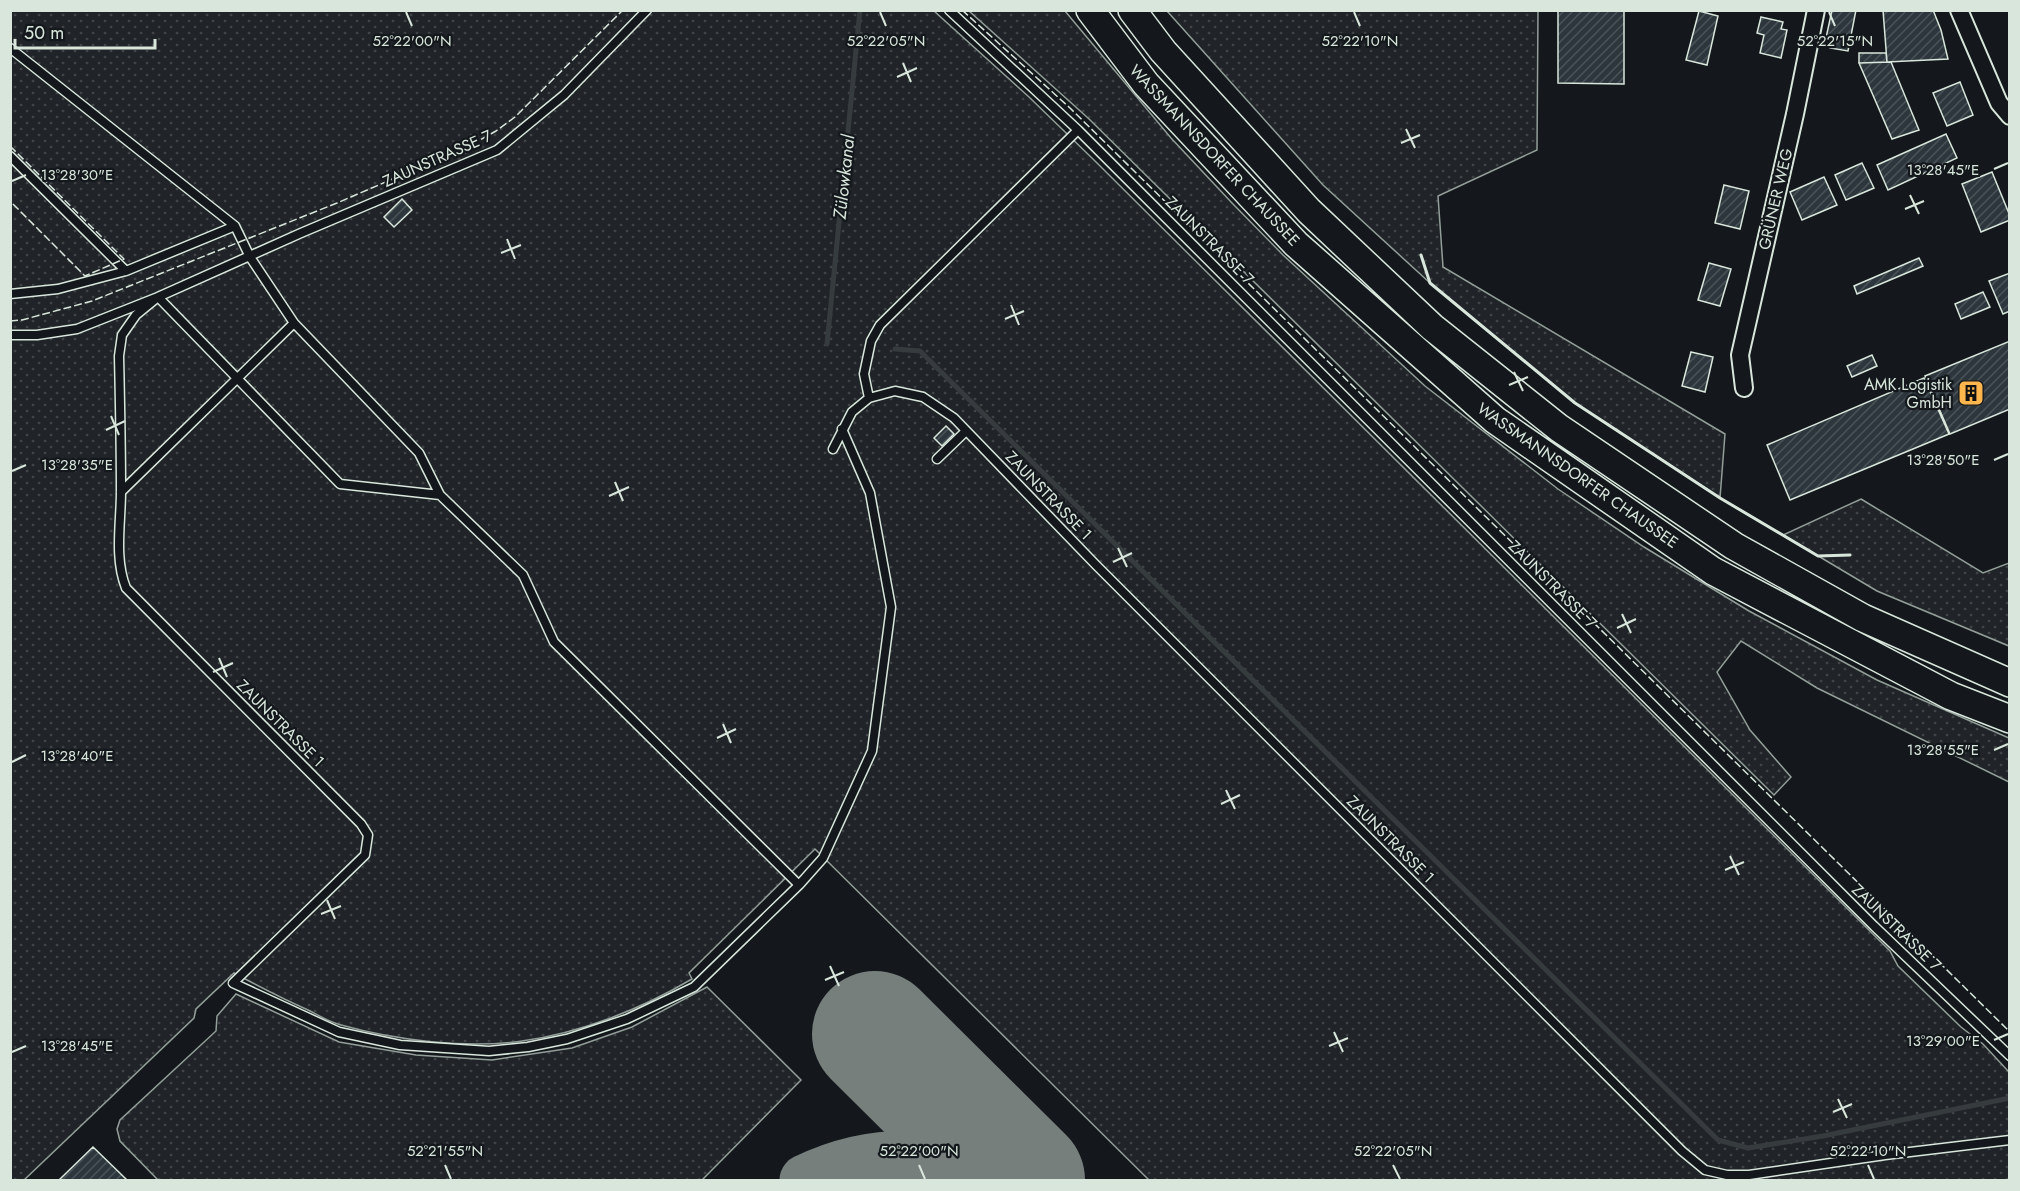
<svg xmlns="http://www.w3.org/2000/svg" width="2020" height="1191" font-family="Jost,sans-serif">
<defs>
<pattern id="grass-dots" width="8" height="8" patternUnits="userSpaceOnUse" patternTransform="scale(1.5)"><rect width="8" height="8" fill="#202428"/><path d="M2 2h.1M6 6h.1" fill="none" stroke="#404447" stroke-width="1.8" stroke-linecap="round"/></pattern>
<pattern id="building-hatch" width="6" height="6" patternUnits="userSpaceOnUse" patternTransform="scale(1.5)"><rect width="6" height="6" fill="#2c363c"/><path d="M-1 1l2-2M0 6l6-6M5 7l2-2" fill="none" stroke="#4a5358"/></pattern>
</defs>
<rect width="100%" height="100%" fill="#14181c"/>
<!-- grass -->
<path fill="url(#grass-dots)" stroke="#939e99" stroke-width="1.5" d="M10,11H934L1029,97L1094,160L1890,951L1898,966L1961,1027L1983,1044L2009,1072V1180H1149L815,849L689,973L692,979C641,1009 581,1033 522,1041C466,1049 395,1040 341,1025C329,1022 318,1015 308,1010C283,999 258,986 234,973L196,1009L194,1018L24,1180H11Z
M969,11H1065L1171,138L1232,203L1283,255L1425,386L1558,489L1644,547L1749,611L1877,680L2009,738V782L1817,688L1741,641L1717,672L1750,730L1791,777L1774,795L1088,118Z
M1167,11H1538L1537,150L1438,196L1443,267L1725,434L1720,498L1575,403L1430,283L1323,185Z
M1861,499L1983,573L2009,563V646L1877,591L1783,535Z
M707,987L801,1080L702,1180H158L120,1141L117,1129L120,1120L216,1031L217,1016L236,994L339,1042L416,1055L492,1060L572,1048L632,1027Z"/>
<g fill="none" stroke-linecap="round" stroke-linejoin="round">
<!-- stream -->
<path stroke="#363b3e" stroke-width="5" d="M827,344L860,10
M895,349L920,351L1718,1140L1748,1148L1823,1136L2010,1098"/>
<!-- taxiway -->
<path stroke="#767f7c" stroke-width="51" d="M805,1180C870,1148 946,1148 1011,1180"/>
<!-- runway -->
<path stroke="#767f7c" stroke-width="126" d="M875,1034L1022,1180"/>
</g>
<!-- building -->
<path fill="url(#building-hatch)" stroke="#d8e6dc" stroke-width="1.5" d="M1558,10H1624V84L1558,83Z
M1832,10H1856L1848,51L1830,48L1832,40L1826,38Z
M1883,10H1933L1941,30L1948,59L1887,62Z
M1699,11L1718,16L1707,65L1686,60Z
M1761,17L1783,22L1781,29L1787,30L1781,58L1760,53L1764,35L1757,33Z
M1859,53H1886L1887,62L1859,63Z
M1891,62L1919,130L1892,139L1859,63Z
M1960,82L1973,115L1947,126L1933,93Z
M1946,134L1957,158L1888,190L1877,165Z
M1862,163L1874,188L1846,200L1835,175Z
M1992,172L2010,216V220L1981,232L1962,184Z
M1824,177L1837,205L1802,220L1790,192Z
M1724,185L1749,191L1740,229L1715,223Z
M402,199L412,210L394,227L384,217Z
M1919,258L1923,266L1857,294L1854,286Z
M1709,263L1731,269L1720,306L1698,300Z
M2010,273V311L2003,314L1989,281Z
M1983,292L1990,307L1961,319L1955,304Z
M2010,341V409L1950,434L1925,376Z
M1691,352L1713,357L1705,392L1682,386Z
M1872,355L1877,366L1852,377L1847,366Z
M1924,378L1949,434L1790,500L1767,445Z
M946,426L954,434L942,446L934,438Z
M93,1147L127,1180H59Z"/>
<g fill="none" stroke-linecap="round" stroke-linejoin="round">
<!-- service casing -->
<g stroke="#d8e6dc" stroke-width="11">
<path id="service" d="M647,10L564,95L497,150L301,233L158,297L136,315L122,335L119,356C120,401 121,446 121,491C121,523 114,558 126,588L361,824L368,835L365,855L233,983L339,1032L400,1045L489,1051L528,1047L567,1039L627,1019L694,987L799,885L823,858L872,751L891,607L870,493L842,429
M949,10L1078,130L1874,926L2010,1056
M10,48L235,226L250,257L294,323L419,453L440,495
M10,156L126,271
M10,294L58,289L126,271L235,226
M10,335H37L77,329L158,297L340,484L440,495L523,575L554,642L799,885
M869,398L864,374L871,341L880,325L1078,130
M833,449L852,412L869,398L895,391L923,397L954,418L1096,565L1682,1151L1705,1170L1727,1175H1749L1885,1155L2010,1140
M937,459L966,431
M121,492L294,323"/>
</g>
<!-- minor casing -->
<g stroke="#d8e6dc" stroke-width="20">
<path id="minor" d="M1959,10L1999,103L2010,116
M1744,388L1740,355L1795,114L1816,10"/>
</g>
<!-- primary casing -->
<g stroke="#d8e6dc" stroke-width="30">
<path id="primary" d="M1090,10L1146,84L1296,244L1495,420L1713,571L1951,696L2010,719
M1132,10L1163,51L1309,211L1432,327L1559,428L1734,546L1863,618L2010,683"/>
</g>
<!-- service -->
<use href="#service" stroke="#14181c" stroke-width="8"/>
<!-- minor -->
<use href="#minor" stroke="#14181c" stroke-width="16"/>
<!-- primary -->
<use href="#primary" stroke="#14181c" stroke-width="27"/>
<!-- fence -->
<path stroke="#d8e6dc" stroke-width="1.5" stroke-dasharray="8 3" stroke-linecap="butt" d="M962,10L1070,108L2010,1032
M10,146L124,259L85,276L10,201
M10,321L22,320L92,301L337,203L469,146L496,131L515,117L623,10"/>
<!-- wall -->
<path stroke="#d8e6dc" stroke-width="3" d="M1421,255L1430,283L1575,403L1720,498L1818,556L1850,555"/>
</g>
<!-- ticks -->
<path fill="none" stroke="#d8e6dc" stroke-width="2" d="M406,12L412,26M880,12L886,26M1354,12L1360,26M1829,12L1835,26M903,63L911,82M897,77L917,68M1406,129L1415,148M1401,143L1420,135M1994,169L2008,163M12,181L26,175M1910,195L1919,214M1905,209L1924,201M507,239L515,259M501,253L521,245M1011,305L1019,325M1005,319L1024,311M1514,372L1523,391M1509,385L1528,377M111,416L119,435M106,430L125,421M1994,460L2008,454M12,471L26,465M615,482L623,501M609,496L629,487M1118,548L1127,567M1113,562L1132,553M1622,614L1631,633M1617,628L1636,619M219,658L227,677M213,672L233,663M723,724L731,743M717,738L736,729M1994,750L2008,744M12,762L26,755M1226,790L1235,809M1221,804L1240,795M1730,856L1739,875M1725,870L1744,862M327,900L335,919M321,914L341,906M830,966L839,986M825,980L844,972M1334,1032L1343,1052M1994,1040L2008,1034M1329,1046L1348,1038M12,1052L26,1046M1838,1099L1847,1118M1833,1112L1852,1104M445,1165L451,1179M919,1165L925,1179M1393,1165L1400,1179M1868,1165L1874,1179"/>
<!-- icons -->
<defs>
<g id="building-square" transform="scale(1.35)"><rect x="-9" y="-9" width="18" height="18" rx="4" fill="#ffb74d" stroke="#14181c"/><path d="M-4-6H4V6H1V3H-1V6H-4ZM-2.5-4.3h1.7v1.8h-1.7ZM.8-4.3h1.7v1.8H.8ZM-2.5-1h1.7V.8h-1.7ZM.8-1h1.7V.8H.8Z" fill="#111"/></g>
</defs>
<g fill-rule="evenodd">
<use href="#building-square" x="1971" y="393"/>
</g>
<g text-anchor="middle" stroke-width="4.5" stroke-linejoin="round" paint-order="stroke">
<!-- street labels -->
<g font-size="16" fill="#d8e6dc" stroke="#14181c">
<text transform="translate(1215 155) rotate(47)" y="6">WASSMANNSDORFER CHAUSSEE</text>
<text transform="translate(437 158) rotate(-24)" y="6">ZAUNSTRASSE 7</text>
<text transform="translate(1775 199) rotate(-77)" y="6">GRÜNER WEG</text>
<text transform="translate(1210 240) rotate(45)" y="6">ZAUNSTRASSE 7</text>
<text transform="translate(1578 475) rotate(35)" y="6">WASSMANNSDORFER CHAUSSEE</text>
<text transform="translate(1049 495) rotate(46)" y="6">ZAUNSTRASSE 1</text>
<text transform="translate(1553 584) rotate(45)" y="6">ZAUNSTRASSE 7</text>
<text transform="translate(281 723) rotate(45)" y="6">ZAUNSTRASSE 1</text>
<text transform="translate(1391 839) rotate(45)" y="6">ZAUNSTRASSE 1</text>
<text transform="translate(1897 927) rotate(44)" y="6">ZAUNSTRASSE 7</text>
</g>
<!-- poi labels -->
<g font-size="16" fill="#d8e6dc" stroke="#14181c" text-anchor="end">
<text x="1952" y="390">AMK Logistik<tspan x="1952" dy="18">GmbH</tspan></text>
</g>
<!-- water labels -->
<g font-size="18" font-style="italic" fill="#d8e6dc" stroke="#14181c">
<text transform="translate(844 177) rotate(-84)" y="6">Zülowkanal</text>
</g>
</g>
<g font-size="15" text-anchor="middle" fill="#d8e6dc" stroke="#14181c" stroke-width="4.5" stroke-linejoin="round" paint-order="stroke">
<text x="412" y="46">52°22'00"N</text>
<text x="886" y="46">52°22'05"N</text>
<text x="1360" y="46">52°22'10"N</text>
<text x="1835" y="46">52°22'15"N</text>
<text x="1943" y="175">13°28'45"E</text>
<text x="77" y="180">13°28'30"E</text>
<text x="1943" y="465">13°28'50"E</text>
<text x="77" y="470">13°28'35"E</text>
<text x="1943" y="755">13°28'55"E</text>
<text x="77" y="761">13°28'40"E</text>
<text x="1943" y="1046">13°29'00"E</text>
<text x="77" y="1051">13°28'45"E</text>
<text x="445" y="1156">52°21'55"N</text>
<text x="919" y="1156">52°22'00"N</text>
<text x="1393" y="1156">52°22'05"N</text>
<text x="1868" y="1156">52°22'10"N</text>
</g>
<!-- border -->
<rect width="2020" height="1191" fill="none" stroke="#d8e6dc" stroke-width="24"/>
<!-- scale -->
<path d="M15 39v9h140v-9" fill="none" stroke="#d8e6dc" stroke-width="3"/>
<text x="24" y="39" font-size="18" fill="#d8e6dc" stroke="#14181c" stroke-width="4.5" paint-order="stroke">50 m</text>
</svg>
